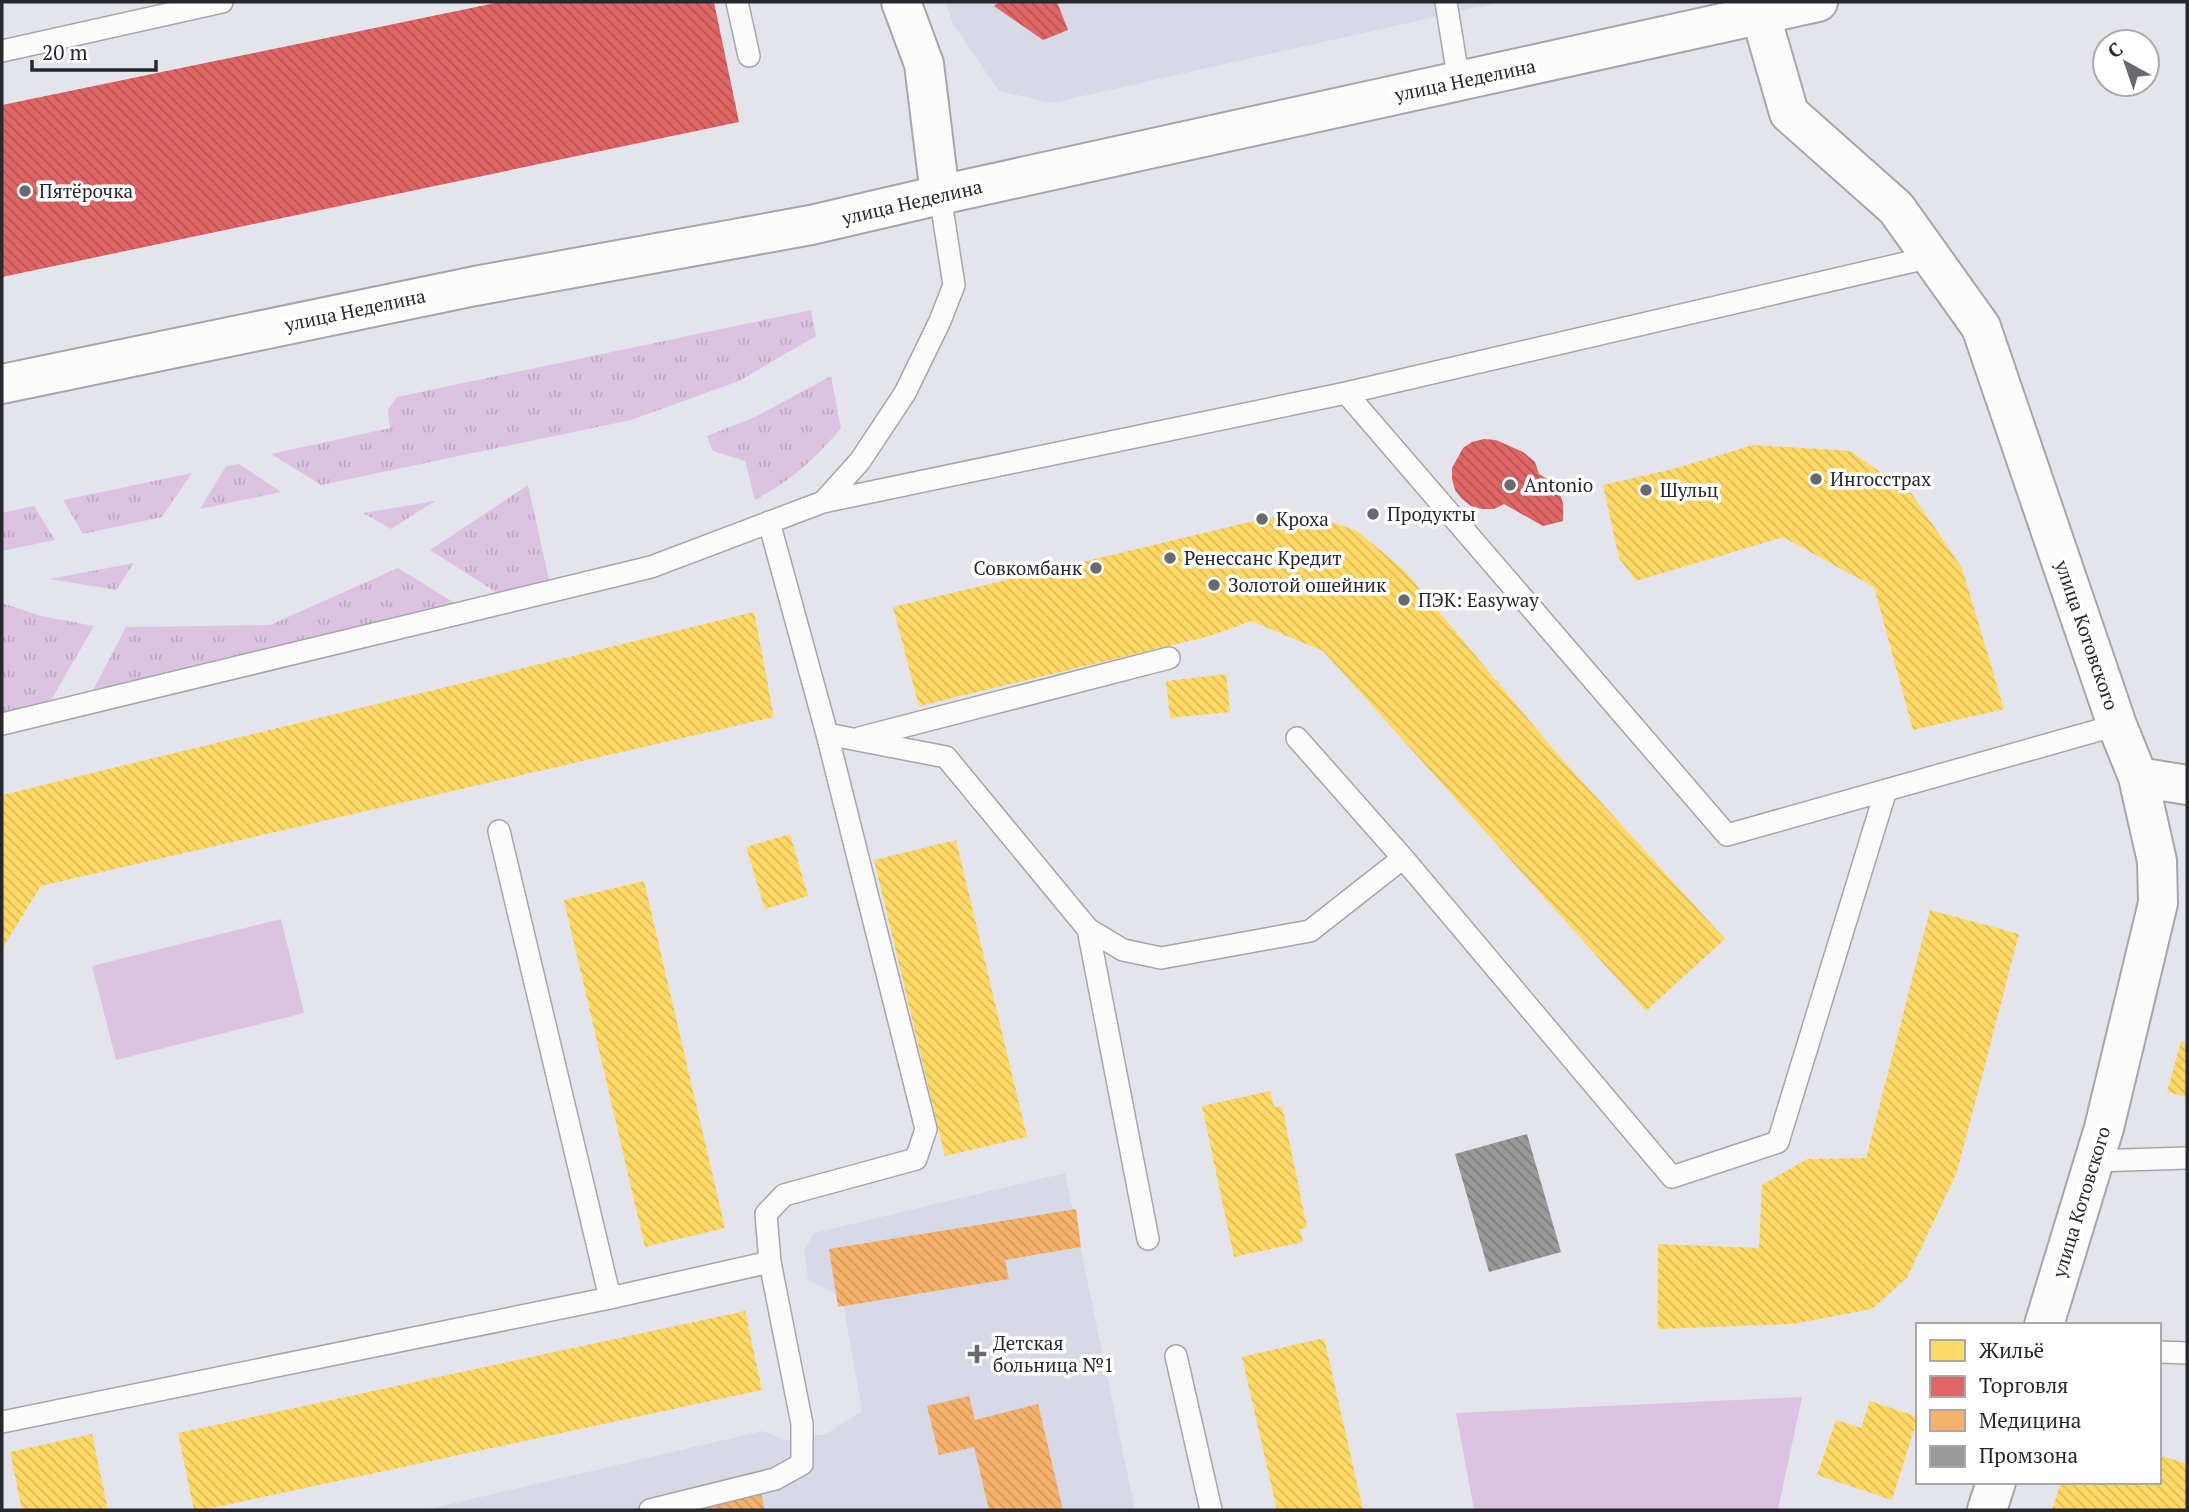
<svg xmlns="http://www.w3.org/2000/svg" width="2189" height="1512" font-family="'PT Serif',serif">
<defs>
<pattern id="grass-tufts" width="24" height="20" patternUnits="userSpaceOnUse" patternTransform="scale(1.75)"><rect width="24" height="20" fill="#dbc3e1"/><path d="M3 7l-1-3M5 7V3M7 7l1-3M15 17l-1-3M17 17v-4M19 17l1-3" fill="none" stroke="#bca8c1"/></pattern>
<pattern id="homes-back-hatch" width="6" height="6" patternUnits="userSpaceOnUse" patternTransform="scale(1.75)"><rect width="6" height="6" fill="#ffd966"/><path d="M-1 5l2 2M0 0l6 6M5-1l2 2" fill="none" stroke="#dbba59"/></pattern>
<pattern id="shops-back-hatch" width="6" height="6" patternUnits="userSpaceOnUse" patternTransform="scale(1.75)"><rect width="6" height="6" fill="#e06666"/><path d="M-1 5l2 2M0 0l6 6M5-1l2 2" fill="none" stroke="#b65454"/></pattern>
<pattern id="health-back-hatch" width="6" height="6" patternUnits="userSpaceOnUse" patternTransform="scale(1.75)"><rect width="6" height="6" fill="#f6b26b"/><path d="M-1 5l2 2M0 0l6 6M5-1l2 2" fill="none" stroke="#d3995d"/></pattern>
<pattern id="industry-back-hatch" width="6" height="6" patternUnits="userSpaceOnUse" patternTransform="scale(1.75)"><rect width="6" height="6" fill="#999"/><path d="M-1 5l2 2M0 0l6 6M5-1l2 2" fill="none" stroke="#7d7d7d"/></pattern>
</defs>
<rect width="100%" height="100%" fill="#e4e5ec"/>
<!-- built -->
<path fill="#d7d9e7" d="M946,2H1502L1052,103L999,91L953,24Z
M1065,1173L1135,1510H425L762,1431L785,1440L826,1434L862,1411L842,1297L808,1280L804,1250L814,1233Z"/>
<!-- grass -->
<path fill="url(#grass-tufts)" d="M811,310L816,336L739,381L631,420L321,485L271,454L390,428L388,410L397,397Z
M831,376L841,428C813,461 793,479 755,500L745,461L713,451L707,436L755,417Z
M239,464L281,492L200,509L226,466Z
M192,473L162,517L83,534L63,500Z
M528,485L550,584L502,596L430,550Z
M435,501L391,529L363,513Z
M34,506L55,540L2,551V513Z
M134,563L116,590L50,579Z
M398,568L461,607L90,696L126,627L270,625Z
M2,603L41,616L94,626L47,707L2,717Z"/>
<!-- green -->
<path fill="#dbc3e1" d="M281,919L304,1013L116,1060L92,966Z
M1802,1397L1778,1510H1474L1456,1413Z"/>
<!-- homes -->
<path fill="url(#homes-back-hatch)" d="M1753,445L1850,451L1912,494L1962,568L2004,709L1913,730L1874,587L1783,537L1636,581L1619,558L1603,485L1673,469Z
M1306,513L1357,531L1405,571L1559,756L1725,939L1646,1011L1323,651L1251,621L1210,636L919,706L893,607L1262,519Z
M754,612L774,717L41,886L2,949V795Z
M1226,674L1230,712L1170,718L1166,681Z
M790,834L808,896L765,909L746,847Z
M956,840L1027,1137L945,1156L874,860Z
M644,881L725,1228L645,1247L564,900Z
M1930,910L2019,934L1957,1172L1907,1278L1872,1309L1793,1324L1658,1329V1244L1759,1248L1762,1185L1807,1159L1866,1158Z
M2181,1042L2187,1043V1097L2167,1092Z
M1270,1091L1274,1107L1282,1106L1307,1227L1300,1229L1303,1242L1234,1257L1202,1106Z
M745,1311L762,1390L203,1510H194L178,1433Z
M1324,1338L1363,1510H1277L1242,1357Z
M1870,1401L1918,1417L1892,1500L1817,1475L1836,1420L1861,1428Z
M92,1434L108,1510H22L10,1452Z
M2159,1455L2187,1464V1510H2052L2061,1482H2159Z"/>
<!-- shops -->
<path fill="url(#shops-back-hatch)" d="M500,2H714L739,122L2,277V105Z
M999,2H1057L1068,30L1043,40L994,6Z
M1484,439L1496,440L1523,452L1535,462L1539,474L1556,484L1563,503V521L1543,526L1504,504L1494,509H1482L1471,506L1462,499L1455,490L1452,479V468L1463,448L1472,442Z"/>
<!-- health -->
<path fill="url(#health-back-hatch)" d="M1076,1209L1081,1247L1005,1260L1009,1279L838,1307L829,1249Z
M969,1396L975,1420L1038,1404L1063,1510H989L974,1447L939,1455L927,1406Z
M761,1494L765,1510H695V1509Z"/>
<!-- industry -->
<path fill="url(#industry-back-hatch)" d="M1527,1134L1561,1252L1489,1272L1455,1154Z"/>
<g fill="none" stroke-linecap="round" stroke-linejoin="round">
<!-- lane casing -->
<g stroke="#a5a6ab" stroke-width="24">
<path id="lane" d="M737,2L749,56
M1446,2L1459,82
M2,51L222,2
M1346,393L1727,835L2117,725
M823,502L1346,393L1931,257
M2,724L651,567L823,502L860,461L905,393L940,321L954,285L940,195
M827,734L946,757L1088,929L1123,950L1161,958L1310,931L1403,858
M859,738L1169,658
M1297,738L1403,858L1672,1177L1778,1142L1886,790
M499,831L610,1298
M1088,929L1148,1239
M2094,1161L2187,1158
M2159,1352L2187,1353
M1176,1356L1211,1510
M2,1422L610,1298L770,1262
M650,1510L775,1479L802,1464V1424L770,1262L766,1214L784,1195L916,1159L926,1129L827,734L769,522"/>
</g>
<!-- street casing -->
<g stroke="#a5a6ab" stroke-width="42">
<path id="street" d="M901,2L924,64L940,195
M1761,16L1789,113L1896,208L1981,327L2117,725L2138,777L2157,861L2158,903L2104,1128L2044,1325
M2138,777L2187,785
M1987,1510L1996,1482"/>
</g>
<!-- secondary casing -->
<g stroke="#a5a6ab" stroke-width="42">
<path id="secondary" d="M2,384L475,286L811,225L940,195L1818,2"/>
</g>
<!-- lane -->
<use href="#lane" stroke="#fbfbfc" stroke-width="21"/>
<!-- street -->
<use href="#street" stroke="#fbfbfc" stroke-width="38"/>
<!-- secondary -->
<use href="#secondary" stroke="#fbfbfc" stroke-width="38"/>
</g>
<!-- markers -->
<g fill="#696a70" stroke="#fff" stroke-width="2.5">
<circle cx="25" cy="191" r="7"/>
<circle cx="1816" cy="479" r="7"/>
<circle cx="1510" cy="485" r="7"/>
<circle cx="1646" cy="490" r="7"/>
<circle cx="1373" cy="514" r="7"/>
<circle cx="1262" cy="519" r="7"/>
<circle cx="1170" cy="558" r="7"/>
<circle cx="1096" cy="568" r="7"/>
<circle cx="1214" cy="585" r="7"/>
<circle cx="1404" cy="600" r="7"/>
<path d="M973.5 1343.5h7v7h7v7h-7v7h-7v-7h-7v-7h7z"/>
</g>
<g text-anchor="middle" stroke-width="7" stroke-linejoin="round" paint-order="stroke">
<!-- street labels -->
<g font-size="19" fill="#27282d" stroke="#fff">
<text transform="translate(1465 80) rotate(-12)" y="7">улица Неделина</text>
<text transform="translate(912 202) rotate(-13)" y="7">улица Неделина</text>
<text transform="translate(355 310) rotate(-12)" y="7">улица Неделина</text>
<text transform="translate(2087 635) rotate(71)" y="7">улица Котовского</text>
<text transform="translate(2081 1202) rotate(-73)" y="7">улица Котовского</text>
</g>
<!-- poi labels -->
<g font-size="19" fill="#27282d" stroke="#fff" text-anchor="start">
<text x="39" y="198">Пятёрочка</text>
<text x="1830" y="486">Ингосстрах</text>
<text x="1524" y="492">Antonio</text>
<text x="1660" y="497">Шульц</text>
<text x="1387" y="521">Продукты</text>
<text x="1276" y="526">Кроха</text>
<text x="1184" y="565">Ренессанс Кредит</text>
<text x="1082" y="575" text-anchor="end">Совкомбанк</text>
<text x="1228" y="592">Золотой ошейник</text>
<text x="1418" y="607">ПЭК: Easyway</text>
<text x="993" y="1350">Детская<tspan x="993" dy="22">больница №1</tspan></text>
</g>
</g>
<!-- border -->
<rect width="2189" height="1512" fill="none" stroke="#27282d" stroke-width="7"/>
<!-- legend -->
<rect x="1916" y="1323" width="245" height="161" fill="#ffffff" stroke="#a9a9ab" stroke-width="2"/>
<rect x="1930" y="1340" width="35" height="21" fill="#ffd966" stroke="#a9a9ab" stroke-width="2"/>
<text x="1979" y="1358" font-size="21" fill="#27282d">Жильё</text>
<rect x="1930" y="1376" width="35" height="21" fill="#e06666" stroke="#a9a9ab" stroke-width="2"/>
<text x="1979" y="1393" font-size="21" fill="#27282d">Торговля</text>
<rect x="1930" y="1410" width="35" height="21" fill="#f6b26b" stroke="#a9a9ab" stroke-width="2"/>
<text x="1979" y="1428" font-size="21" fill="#27282d">Медицина</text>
<rect x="1930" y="1446" width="35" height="21" fill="#999999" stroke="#a9a9ab" stroke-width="2"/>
<text x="1979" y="1463" font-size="21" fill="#27282d">Промзона</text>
<!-- north arrow -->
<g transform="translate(2126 63) rotate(320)"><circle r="33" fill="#ffffff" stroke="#a9a9ab" stroke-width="2"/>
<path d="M0-5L12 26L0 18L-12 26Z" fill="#696a70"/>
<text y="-10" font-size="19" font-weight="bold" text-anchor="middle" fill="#27282d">С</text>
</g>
<!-- scale -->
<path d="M32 60v10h124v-10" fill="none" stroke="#27282d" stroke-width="3.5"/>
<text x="42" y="60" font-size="21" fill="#27282d" stroke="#ffffff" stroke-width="5" paint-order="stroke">20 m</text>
</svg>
